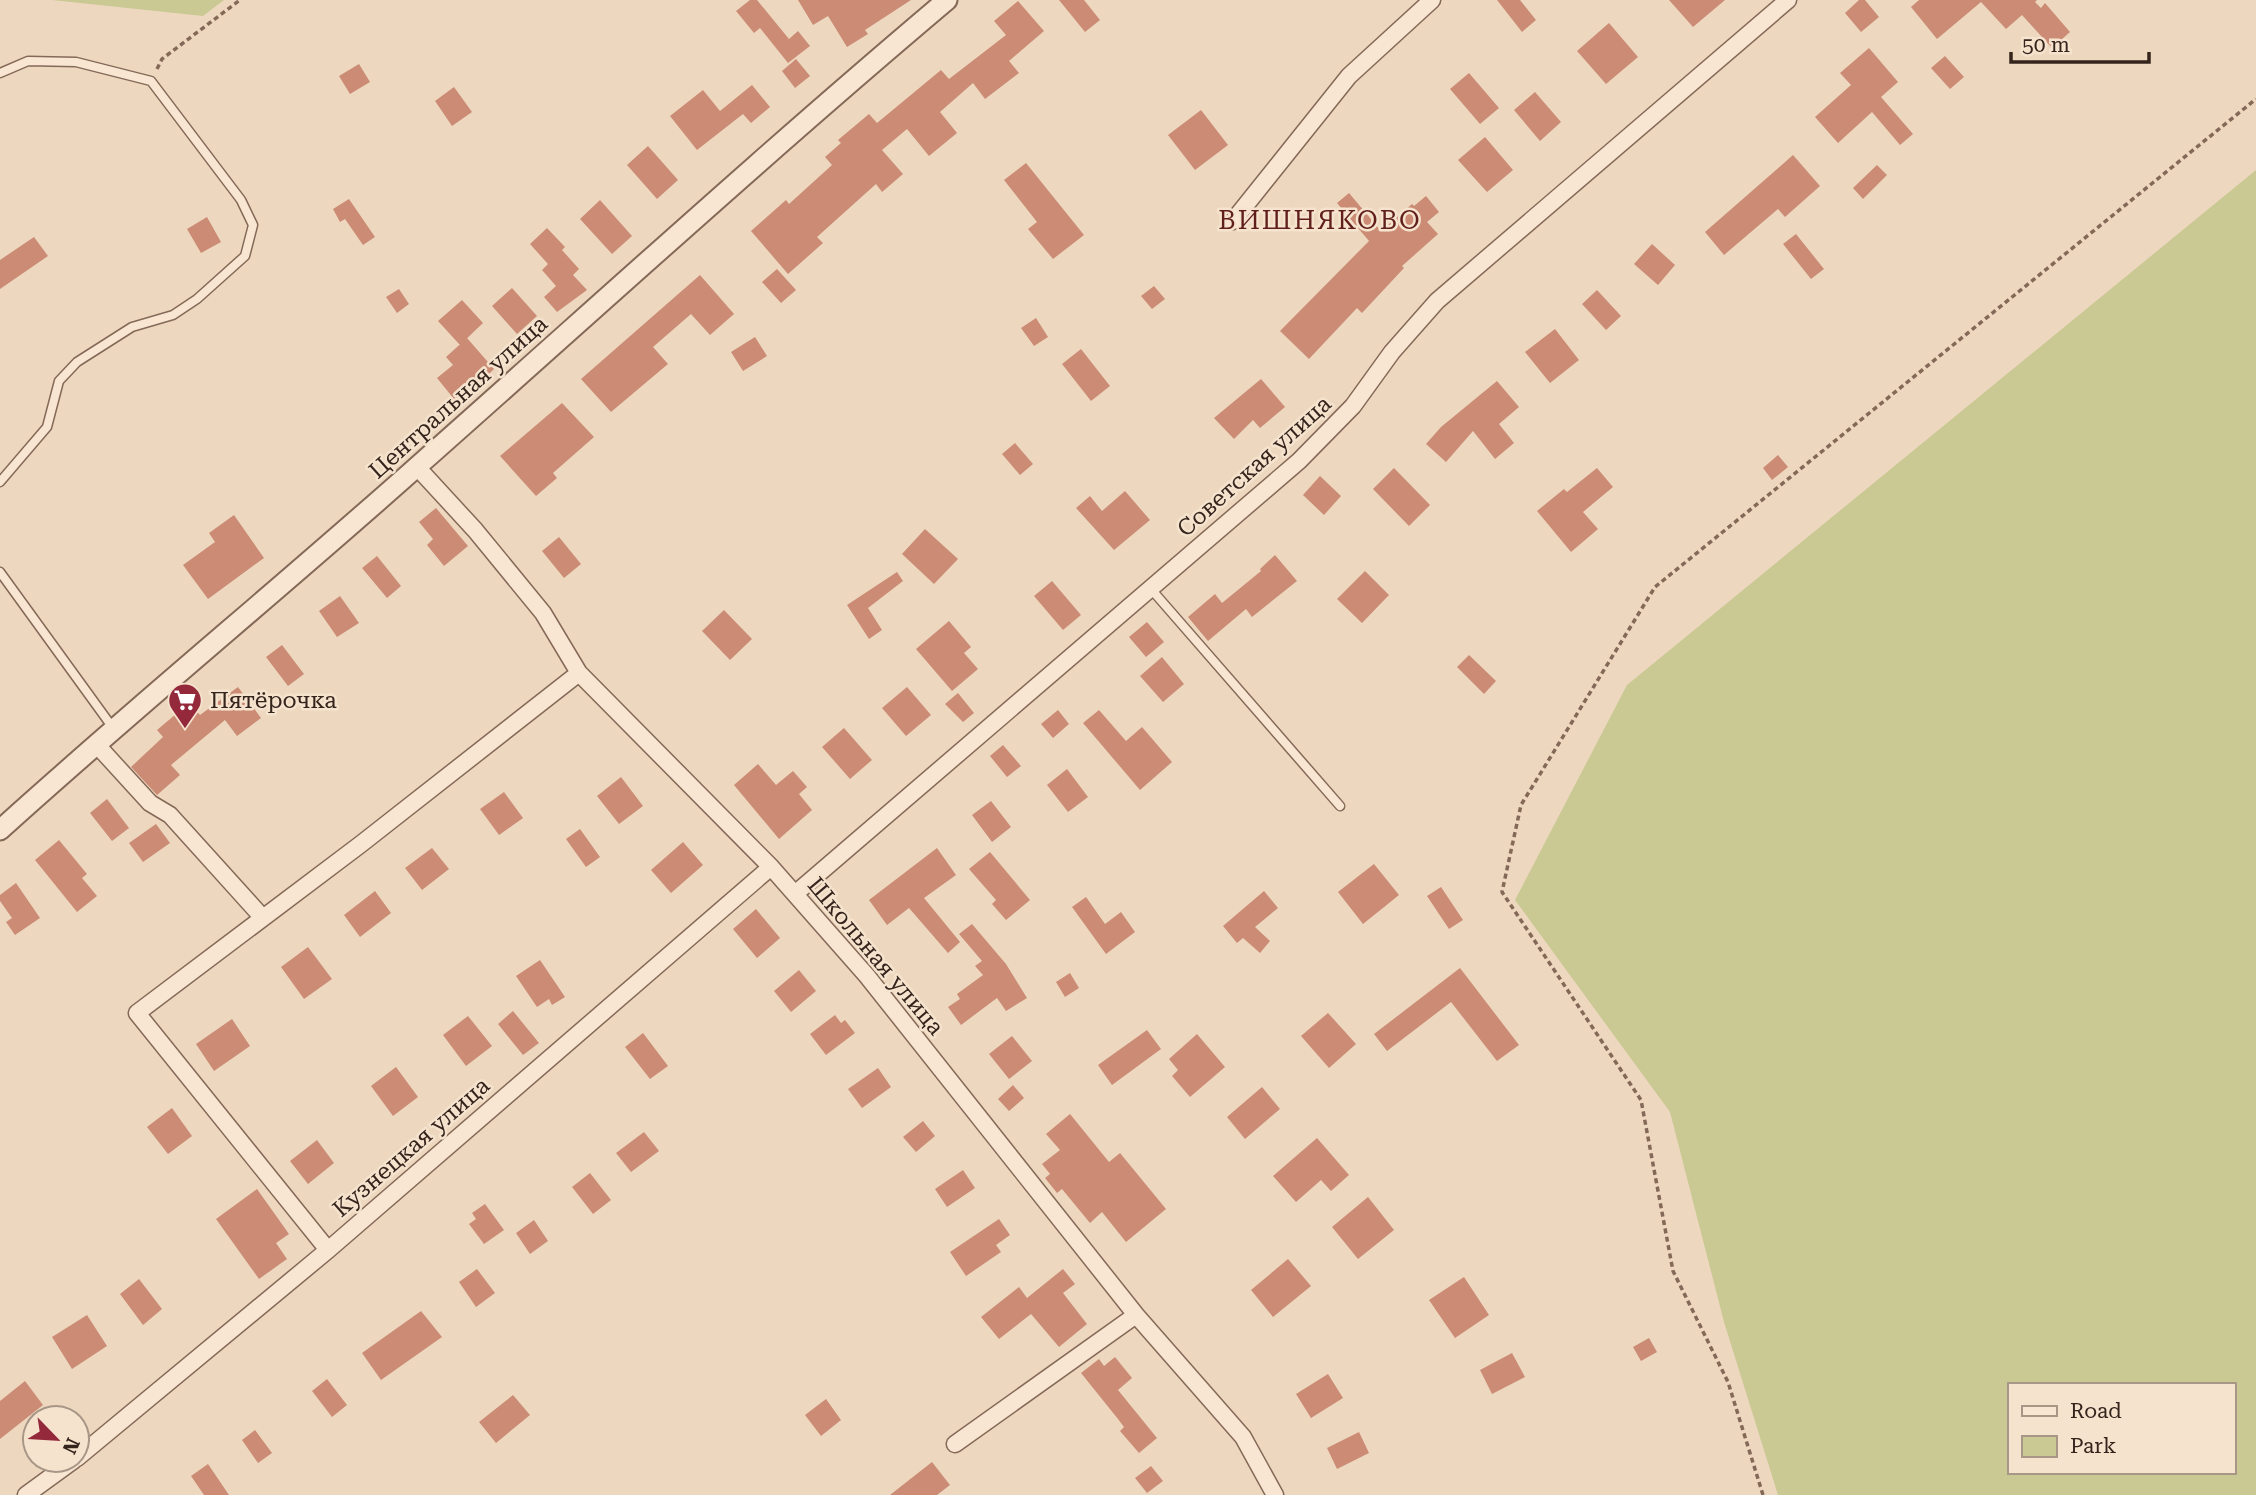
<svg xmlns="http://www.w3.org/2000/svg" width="2256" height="1495" font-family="'Roboto Serif',serif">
<rect width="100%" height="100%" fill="#edd8bf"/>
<!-- green -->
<path fill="#cac893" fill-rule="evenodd" d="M52,0H224L203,16Z
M2256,170V1495H1778L1724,1322L1670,1112L1515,900L1627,685ZM2009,1385H2233V1472H2009Z"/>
<!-- building -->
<path fill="#cb8b75" d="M750,0H757L789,39L798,31L810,46L788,63L760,28L754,33L736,11Z
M798,0H911L865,30L868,34L847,47L828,16L813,25Z
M1059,0H1084L1100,20L1085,32Z
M1497,0H1520L1536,20L1522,32Z
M1669,0H1725L1693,27Z
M1859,0H1865L1879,17L1861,32L1845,13Z
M1919,0H2037L2035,2L2041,8L2045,3L2070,32L2052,48L2022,15L2006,29L1981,2L1937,39L1911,7Z
M1018,1L1044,31L1009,61L1019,73L985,99L973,83L940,112L957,133L929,156L907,129L882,150L903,174L882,192L876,184L817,237L823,243L788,274L751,231L786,200L789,204L832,165L825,157L841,143L838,140L869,114L877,123L941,70L949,79L1006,35L994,21Z
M1609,23L1638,57L1606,84L1577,51Z
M1869,48L1898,82L1881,97L1913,134L1900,145L1872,112L1838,143L1815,117L1851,85L1840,73Z
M1945,56L1964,77L1950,89L1931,68Z
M796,59L810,76L795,88L782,71Z
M359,64L370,82L350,94L339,76Z
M1469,73L1499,108L1480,124L1450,89Z
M752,85L770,107L751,123L743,114L697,150L670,116L703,90L720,111Z
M454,87L472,112L452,126L435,101Z
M1535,92L1561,122L1540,141L1514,110Z
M1201,110L1228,145L1195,170L1168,135Z
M1485,137L1513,170L1487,192L1458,160Z
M648,146L678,180L657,199L627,165Z
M1793,155L1820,186L1785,217L1778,209L1724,255L1705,232Z
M1026,163L1084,235L1053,259L1028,229L1037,222L1004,180Z
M1877,165L1887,175L1863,199L1853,188Z
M1349,193L1381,231L1412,204L1414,206L1426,196L1439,212L1427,222L1438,234L1402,266L1404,268L1362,313L1357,308L1309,359L1280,331L1369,241L1337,203Z
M349,199L375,237L363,245L345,219L340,222L333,209Z
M600,200L632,236L612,254L580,219Z
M207,217L221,242L201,253L187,229Z
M547,228L565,247L562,250L579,269L573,275L587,290L557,312L544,297L556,286L542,270L548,264L530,244Z
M1796,234L1824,269L1811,279L1783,244Z
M34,237L48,256L0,289V260Z
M1652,244L1675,265L1658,285L1634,264Z
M777,269L796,290L781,303L762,282Z
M700,275L734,314L710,335L691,314L653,347L668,364L611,412L581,379Z
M1154,286L1165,299L1152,309L1141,296Z
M512,288L537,316L517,334L492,306Z
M399,289L409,304L397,313L386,297Z
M1597,290L1621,316L1606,330L1582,304Z
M462,300L483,323L460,345L438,321Z
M1036,318L1048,337L1034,346L1021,328Z
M1555,329L1579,360L1550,383L1525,352Z
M755,337L767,356L743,371L731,352Z
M467,338L494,369L458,404L437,378L453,365L446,357Z
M1081,349L1110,386L1091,401L1062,364Z
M1261,379L1285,407L1260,428L1253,420L1234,439L1214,418Z
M1497,381L1519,407L1499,424L1514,443L1495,459L1473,431L1446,462L1426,444L1441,427Z
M562,403L594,437L553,473L557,478L536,496L500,456Z
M1015,443L1033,464L1020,475L1002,454Z
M1778,455L1788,467L1772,480L1763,468Z
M1394,468L1430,505L1409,526L1373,489Z
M1597,468L1613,487L1583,512L1598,529L1571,552L1537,511L1564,489L1567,492Z
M1320,476L1341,496L1324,515L1303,495Z
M1125,491L1150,520L1114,550L1076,508L1090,496L1102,511Z
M436,508L468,546L444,566L427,545L433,539L419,522Z
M234,515L264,558L208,599L183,565L215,542L209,533Z
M925,529L958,559L934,584L902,554Z
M559,537L581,564L564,578L542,551Z
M1275,555L1297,581L1252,617L1246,609L1208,641L1188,617L1215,594L1222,603L1261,571L1260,569Z
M377,556L401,586L387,598L362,568Z
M1365,571L1389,595L1362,623L1337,599Z
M897,572L903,581L868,608L882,630L869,639L847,605Z
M1052,581L1081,615L1063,630L1034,596Z
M340,596L359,623L337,637L319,611Z
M724,610L752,639L730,660L702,631Z
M949,621L971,647L964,653L978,669L952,691L916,649Z
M1147,622L1164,642L1146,657L1129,637Z
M282,645L304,674L288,686L266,657Z
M1469,655L1496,681L1484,694L1457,667Z
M1162,657L1184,684L1163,702L1140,676Z
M238,687L261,718L237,736L225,720L171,765L180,775L157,795L131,767L163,737L157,730L189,703L200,715Z
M907,687L931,715L906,736L882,708Z
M958,693L974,713L963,722L945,704Z
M1058,710L1069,724L1053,738L1041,724Z
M1099,710L1126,741L1142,727L1172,762L1140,790L1083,723Z
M844,728L872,760L850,779L822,747Z
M1003,745L1021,766L1007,777L990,756Z
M758,764L776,785L793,771L807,787L799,794L812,810L779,839L734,785Z
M1067,769L1088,797L1068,812L1047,785Z
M621,777L643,806L619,824L597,796Z
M504,792L523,818L499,835L480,809Z
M107,799L129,828L112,841L90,813Z
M991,801L1011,827L992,842L972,815Z
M156,824L170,843L143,862L129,843Z
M580,829L600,857L586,867L566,839Z
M59,840L87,874L82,878L97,896L77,912L35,860Z
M683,842L703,865L671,893L651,870Z
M432,848L449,869L422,890L405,868Z
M937,848L956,875L924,898L960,942L948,953L909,908L887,925L869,900Z
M990,852L1030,900L1006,920L992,904L996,900L969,869Z
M1374,864L1399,895L1363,924L1338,892Z
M16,883L40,918L15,935L6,922L12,918L0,901V895Z
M1441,887L1463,920L1449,929L1427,896Z
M375,891L391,913L360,937L344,915Z
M1264,891L1278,908L1255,927L1270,941L1260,953L1243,938L1237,943L1223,926Z
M1086,897L1105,924L1121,912L1135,932L1106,954L1072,907Z
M756,909L780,938L757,958L733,929Z
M972,924L1006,964L1027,998L1006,1011L997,998L961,1025L948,1007L960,999L957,994L983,975L975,966L982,961L959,934Z
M308,947L332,979L304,999L281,967Z
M540,960L565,997L552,1005L549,999L537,1007L516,976Z
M1460,968L1519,1045L1497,1061L1451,1002L1387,1051L1374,1034Z
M799,970L816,991L791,1012L774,991Z
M1070,973L1079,988L1065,997L1056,982Z
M513,1011L539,1043L523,1055L498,1024Z
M1328,1013L1356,1044L1329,1068L1301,1036Z
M835,1015L841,1023L845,1020L855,1033L826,1055L810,1034Z
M468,1016L492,1046L466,1066L443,1035Z
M232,1019L250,1046L214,1071L196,1044Z
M1147,1030L1161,1049L1112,1085L1098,1065Z
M643,1033L668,1066L650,1079L625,1047Z
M1197,1034L1225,1067L1190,1097L1172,1076L1178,1070L1169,1059Z
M1012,1036L1032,1061L1009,1079L989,1054Z
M396,1067L418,1097L393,1116L371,1086Z
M878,1068L891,1087L862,1108L848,1089Z
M1013,1085L1024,1098L1009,1111L998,1099Z
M1262,1087L1280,1109L1245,1139L1227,1117Z
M172,1108L192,1136L168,1154L147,1127Z
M1070,1114L1109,1162L1120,1153L1166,1209L1126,1242L1102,1212L1090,1223L1062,1189L1057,1193L1045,1178L1050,1174L1042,1164L1060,1150L1046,1134Z
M923,1121L935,1136L916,1152L903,1137Z
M644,1132L659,1151L631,1172L616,1153Z
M1317,1138L1349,1175L1331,1191L1321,1180L1296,1202L1273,1176Z
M317,1140L334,1163L308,1184L290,1161Z
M963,1170L975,1188L947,1207L935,1189Z
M590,1173L611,1200L593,1214L572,1187Z
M257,1189L289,1234L276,1243L287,1259L259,1279L216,1219Z
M1368,1197L1394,1230L1358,1259L1332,1227Z
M485,1204L504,1230L484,1244L469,1224L476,1219L472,1213Z
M999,1219L1010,1235L996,1245L1001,1252L966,1276L950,1252Z
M534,1220L548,1241L530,1254L516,1233Z
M1288,1259L1311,1286L1273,1317L1251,1290Z
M477,1269L495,1293L476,1307L459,1282Z
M1063,1269L1075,1284L1063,1293L1087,1324L1059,1347L1031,1314L999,1339L981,1317L1019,1287L1027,1298Z
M1464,1277L1489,1315L1455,1338L1429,1300Z
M139,1279L162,1309L143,1325L120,1294Z
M421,1311L442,1337L381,1380L362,1353Z
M87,1315L107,1346L72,1369L52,1337Z
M1649,1338L1657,1352L1641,1361L1633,1347Z
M1512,1353L1525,1377L1492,1394L1480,1370Z
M1115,1357L1132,1378L1118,1390L1157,1438L1139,1453L1120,1431L1124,1427L1118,1419L1081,1373L1099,1359L1104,1366Z
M1328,1374L1343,1398L1311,1418L1296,1394Z
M327,1379L347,1405L332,1417L312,1391Z
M25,1381L43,1405L0,1439V1401Z
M513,1395L530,1415L496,1443L479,1422Z
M826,1399L841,1420L821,1436L805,1415Z
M255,1430L272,1453L258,1463L242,1440Z
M1359,1432L1369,1453L1337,1469L1327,1448Z
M932,1462L950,1485L937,1495H890Z
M208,1464L229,1495H204L191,1476Z
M1151,1466L1163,1481L1147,1493L1135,1478Z"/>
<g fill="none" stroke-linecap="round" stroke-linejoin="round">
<!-- service casing -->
<g stroke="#856958" stroke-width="11">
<path id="service" d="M0,73L28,61L76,62L151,81L241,200L253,225L245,256L197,299L173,315L132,327L77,362L59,381L47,427L0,482
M0,572L113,728
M1151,589L1340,806"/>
</g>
<!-- minor casing -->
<g stroke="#856958" stroke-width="19">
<path id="minor" d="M1233,221L1349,76L1432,0
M417,467L475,530L543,613L579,673L771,867L867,976L1136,1315L1243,1437L1275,1495
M96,744L150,803L170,815L263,918
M796,893L1299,461L1353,406L1392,352L1437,301L1788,0
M328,1250L137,1013L361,844L579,673
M955,1444L1136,1315
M77,1458L328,1250L771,867
M26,1495L74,1460"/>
</g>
<!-- tertiary casing -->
<g stroke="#856958" stroke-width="23">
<path id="tertiary" d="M0,830C138,705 281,588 420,464C595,309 768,151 947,0"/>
</g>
<!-- path -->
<path stroke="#856958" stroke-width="3.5" stroke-dasharray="5 3.5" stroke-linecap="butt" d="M157,69L162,59L240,0
M1763,1495L1728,1382L1673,1271L1641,1100L1502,892L1521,805L1655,587L2256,99"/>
<!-- service -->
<use href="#service" stroke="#f8e6d2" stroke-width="8"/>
<!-- minor -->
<use href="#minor" stroke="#f8e6d2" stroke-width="16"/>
<!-- tertiary -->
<use href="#tertiary" stroke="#f8e6d2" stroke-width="19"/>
</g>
<!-- icons -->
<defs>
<g id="supermarket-pin" transform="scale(1.75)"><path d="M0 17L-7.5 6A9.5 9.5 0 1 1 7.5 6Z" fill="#93293a" stroke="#f5e3ce"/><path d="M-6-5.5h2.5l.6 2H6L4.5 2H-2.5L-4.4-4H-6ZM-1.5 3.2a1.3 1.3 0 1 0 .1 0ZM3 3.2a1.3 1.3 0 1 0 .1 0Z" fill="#fff"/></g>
</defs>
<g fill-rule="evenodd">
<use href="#supermarket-pin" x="185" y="700"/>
</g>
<g text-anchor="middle" stroke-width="5" stroke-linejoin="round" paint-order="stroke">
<!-- street labels -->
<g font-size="23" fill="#35241c" stroke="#f5e3ce">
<text transform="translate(458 397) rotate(-42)" y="8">Центральная улица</text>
<text transform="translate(1254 466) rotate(-42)" y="8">Советская улица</text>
<text transform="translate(876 956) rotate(50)" y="8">Школьная улица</text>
<text transform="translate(411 1147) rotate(-41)" y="8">Кузнецкая улица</text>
</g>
<!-- poi labels -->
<g font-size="23" fill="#35241c" stroke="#f5e3ce" text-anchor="start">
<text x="210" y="708">Пятёрочка</text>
</g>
<!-- quarter labels -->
<g font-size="26" letter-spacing="2" fill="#611f1c" stroke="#f5e3ce">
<text x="1320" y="229">ВИШНЯКОВО</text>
</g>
</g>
<!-- legend -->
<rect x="2008" y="1383" width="228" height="91" fill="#f5e3ce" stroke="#a89787" stroke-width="2"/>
<rect x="2022" y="1406" width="35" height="10" fill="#f8e6d2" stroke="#a89787" stroke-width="2"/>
<text x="2070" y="1418" font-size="21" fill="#35241c">Road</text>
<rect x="2022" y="1436" width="35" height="21" fill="#cac893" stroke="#a89787" stroke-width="2"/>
<text x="2070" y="1453" font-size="21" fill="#35241c">Park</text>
<!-- north arrow -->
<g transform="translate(56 1439) rotate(115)"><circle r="33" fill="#f5e3ce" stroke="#a89787" stroke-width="2"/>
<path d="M0-5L12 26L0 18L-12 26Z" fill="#93293a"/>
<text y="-10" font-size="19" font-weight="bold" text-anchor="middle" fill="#35241c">N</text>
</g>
<!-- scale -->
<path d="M2011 52v10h138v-10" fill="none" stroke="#35241c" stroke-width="3.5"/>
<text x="2022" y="52" font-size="21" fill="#35241c" stroke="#f5e3ce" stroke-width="5" paint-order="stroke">50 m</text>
</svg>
